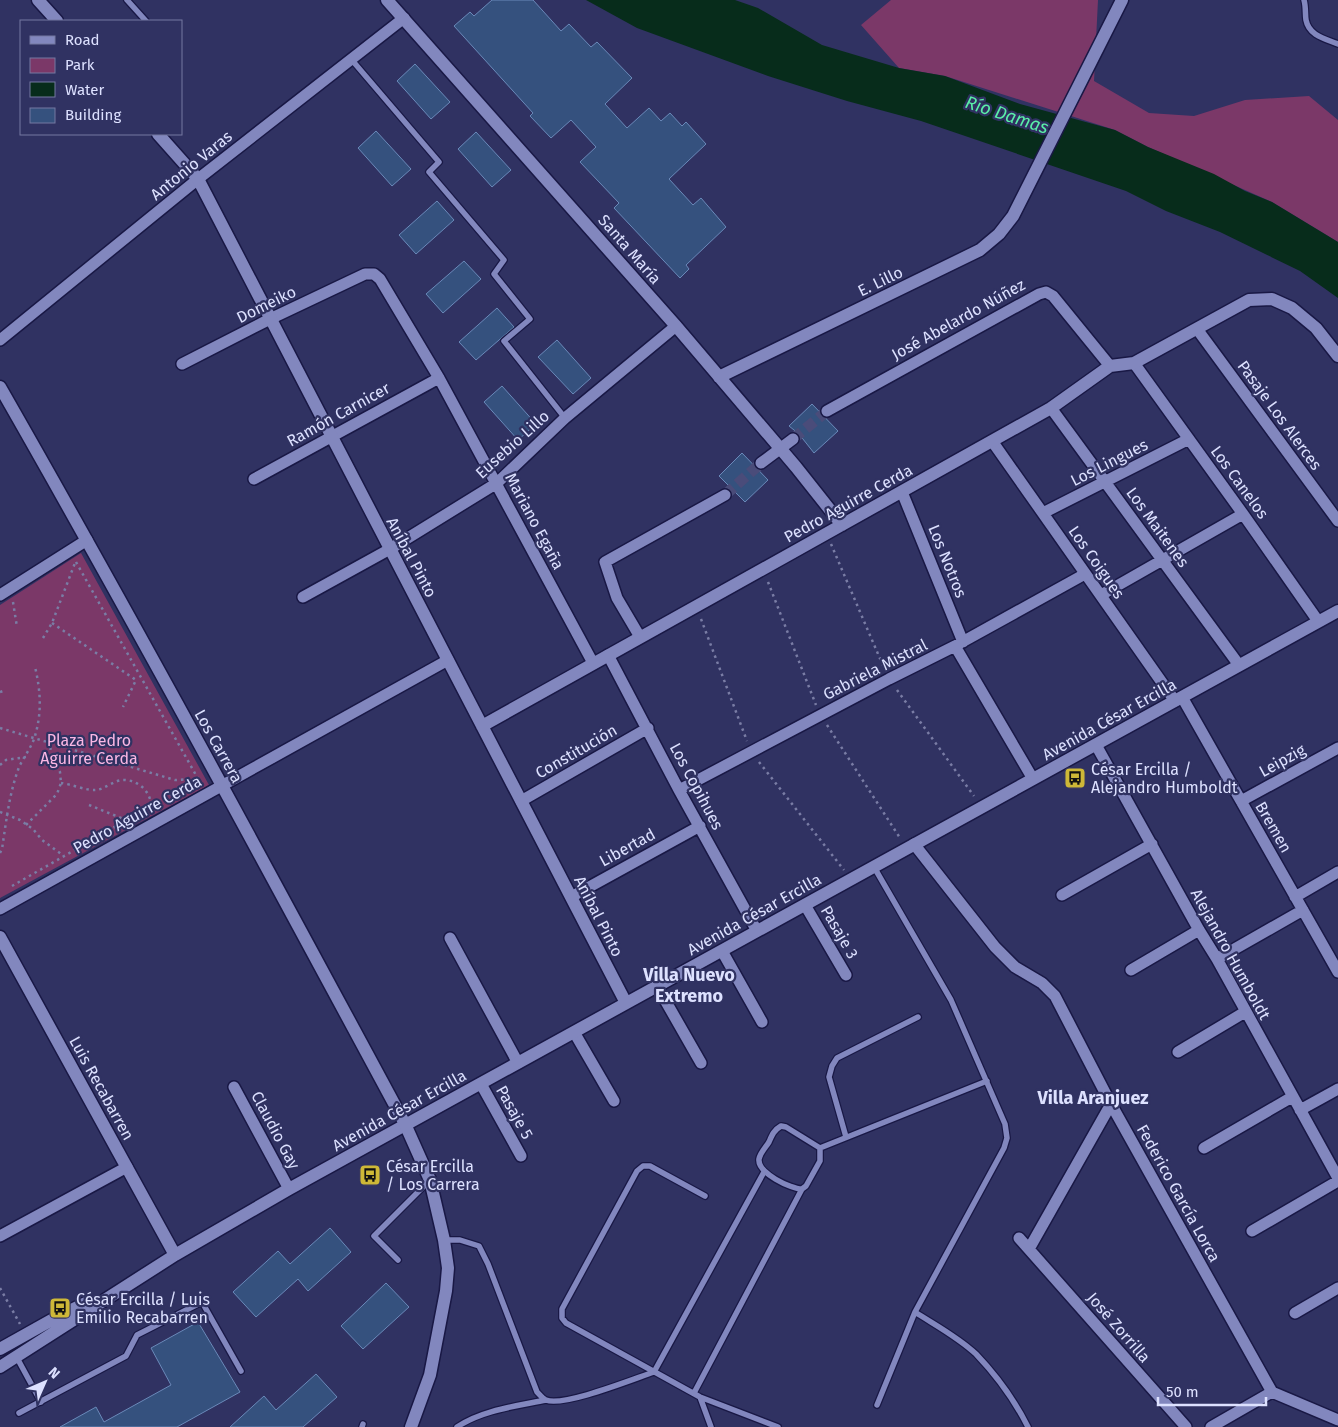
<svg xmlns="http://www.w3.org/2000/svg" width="1338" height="1427" font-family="'Fira Sans',sans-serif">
<rect width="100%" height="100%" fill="#303262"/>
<!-- green -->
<path fill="#7b3868" d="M891,0H1098L1094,81L1149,113L1194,116L1245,100L1309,96L1338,120V242L1272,202L1148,147L1115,130L945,76L899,68L861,25Z
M81,553L209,785L0,898V605Z"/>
<!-- water -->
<path fill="#072c1b" d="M586,0H735L758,8L822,45L899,68L945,76L1020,104L1115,130L1148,147L1214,174L1245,191L1272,202L1338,242V298L1300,271L1220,232L1166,211L1126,191L921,121L847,101L768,76L637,28Z"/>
<!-- building -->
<path fill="#35517e" stroke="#6a89b9" d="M492,0H533L561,31L569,24L591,47L597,42L632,78L605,104L627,128L649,108L661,121L670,113L682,126L686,122L706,144L669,179L693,205L701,198L726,227L686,265L689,269L680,278L614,208L619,203L580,162L596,147L571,120L551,138L530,116L533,113L454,26L470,12L474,16Z
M415,64L450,102L431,119L397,81Z
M376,131L411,169L392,186L358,148Z
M476,132L511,170L492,187L458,149Z
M437,201L454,220L416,254L399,235Z
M464,261L481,279L443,313L426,294Z
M497,308L514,327L476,360L459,342Z
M557,340L591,378L573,394L538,357Z
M502,386L536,424L518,440L484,402Z
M812,404L838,431L814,453L799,434L789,426Z
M742,453L768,480L745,502L719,476Z
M330,1228L351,1252L308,1291L298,1279L256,1317L233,1292L278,1251L290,1264Z
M386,1283L409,1307L363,1349L341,1326Z
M198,1322L240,1392L177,1427H60L96,1407L104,1422L171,1385L151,1348Z
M316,1374L337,1397L303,1427H230L264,1396L276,1410Z"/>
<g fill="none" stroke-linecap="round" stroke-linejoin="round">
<!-- minor-tunnel -->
<path stroke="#4a4c7a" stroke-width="11" stroke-dasharray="11 5.5" stroke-linecap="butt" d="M793,439L827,411
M725,495L761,463"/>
<!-- service casing -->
<g stroke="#191845" stroke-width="8">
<path id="service" d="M127,0L146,21
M1304,0C1306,7 1305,14 1306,20C1309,36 1326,39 1338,44
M351,59L439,162L429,172L504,260L494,274L530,319L504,341L565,418
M874,867L951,1000L1005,1124L1007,1138L1004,1148L915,1312L877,1405
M781,1126L786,1127L820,1148V1161L806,1186L802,1189C791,1189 757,1173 759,1159C760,1153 766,1147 769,1142C772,1135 774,1130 781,1126Z
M846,1137L829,1077L832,1066L837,1058L918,1017
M820,1148L987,1081
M705,1196L650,1166H643L637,1171L562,1309V1318L566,1323L700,1397L778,1427
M444,1240H460L479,1246L488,1264L537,1392C539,1394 543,1399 546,1400C564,1407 633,1379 654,1372L764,1172
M398,1260L374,1236L429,1181
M915,1312C935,1325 958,1337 976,1354C996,1375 1015,1401 1028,1427
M16,1356L41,1402
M694,1393L802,1189
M700,1397L711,1427
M19,1413L126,1356L137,1335L202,1302L241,1371
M362,1427L363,1424
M457,1427C482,1410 517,1406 546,1400"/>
</g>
<!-- minor casing -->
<g stroke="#191845" stroke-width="14">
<path id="minor" d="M1197,329L1338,521
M0,340L198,179L404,18
M1134,363L1243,514L1318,621
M182,364L270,319L365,274H374L380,279L439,378L593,663
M1051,408L1239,665
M827,411L1039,294L1046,292L1053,296L1110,366
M992,441L1175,701
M761,463L793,439
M254,479L439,378
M902,492L963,642
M1043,513L1189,439
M0,595L87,540
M1101,595L1243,514
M303,597L390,549L497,483L565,418L676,326
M640,637L617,598L605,562L725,495
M955,646L1033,779
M608,655L679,790L757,931
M1182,697L1338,972
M1096,745L1199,930L1217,959L1338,1178
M679,790L889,679L955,646L1085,574
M521,801L648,728
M1241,801L1338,748
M914,844L995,947L1015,967L1042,983L1055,996L1111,1104L1272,1392L1338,1420
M1062,895L1152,844
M571,897L700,826
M1295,897L1338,872
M805,905L846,975
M0,909L448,660
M450,938L518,1063
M722,951L762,1022
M1217,959L1303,910
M1131,970L1199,930
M657,986L701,1063
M574,1032L614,1101
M1178,1052L1245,1012
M481,1084L521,1156
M234,1087L289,1189
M1300,1110L1338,1089
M1204,1148L1292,1097
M1252,1231L1338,1181
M0,1236L127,1167
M1019,1238L1186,1427
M1029,1249L1111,1104
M1295,1313L1338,1288
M1211,1427L1272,1392"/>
</g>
<!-- tertiary casing -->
<g stroke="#191845" stroke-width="15">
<path id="tertiary" d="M38,0L57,21
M387,0L676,326L796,467L842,525
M158,134L198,179L626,1003
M719,377L980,250L999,234L1013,216L1122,0
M482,726L1051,408L1110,366L1134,363L1249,300L1272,299L1292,308L1316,328L1338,356
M0,937L175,1255
M0,1349L57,1317L88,1302
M0,1367L175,1255L289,1189L1338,611"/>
</g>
<!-- secondary casing -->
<g stroke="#191845" stroke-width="15">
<path id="secondary" d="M0,387C139,630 272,877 405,1124L430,1180L444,1240L448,1268L446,1291L430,1375L411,1427"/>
</g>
<!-- path -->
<path stroke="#7a7da5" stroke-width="2.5" stroke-dasharray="2.5 4" stroke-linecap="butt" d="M831,544L884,668
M76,562L201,784
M768,582L816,705
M13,602L17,627
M701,619L747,741
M52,623L136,680L123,707
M43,638L52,623L75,563
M897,690L974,796
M0,692L3,691
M827,725L900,838
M0,728L175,780L196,779
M759,762L844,870
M0,765L6,760L26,757
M61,783C71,784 87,791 96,790C105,789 113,781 122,780C137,779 151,791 151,806
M89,805L126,820
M0,812L20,820L33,829L42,840L64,856
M26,825L57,794L61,783L60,772L51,755L50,743
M0,853L2,849C6,823 9,795 18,770C22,759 30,750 34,739C42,715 41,692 35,667
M12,886L198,779
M0,1288L20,1324"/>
<!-- service -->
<use href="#service" stroke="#8287be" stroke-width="5.5"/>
<!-- minor -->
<use href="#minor" stroke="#8287be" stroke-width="11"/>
<!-- tertiary -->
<use href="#tertiary" stroke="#8287be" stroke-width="12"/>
<!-- secondary -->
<use href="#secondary" stroke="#8287be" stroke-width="12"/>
</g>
<!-- icons -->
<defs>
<g id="bus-square" transform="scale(1.125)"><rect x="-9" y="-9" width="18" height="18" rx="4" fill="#ceb837" stroke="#303262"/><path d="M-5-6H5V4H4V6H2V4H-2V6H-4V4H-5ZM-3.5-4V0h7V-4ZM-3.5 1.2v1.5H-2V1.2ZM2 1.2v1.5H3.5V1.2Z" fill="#111"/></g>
</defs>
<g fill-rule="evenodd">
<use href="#bus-square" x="1075" y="778"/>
<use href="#bus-square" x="370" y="1175"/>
<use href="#bus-square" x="60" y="1308"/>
</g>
<g text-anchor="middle" stroke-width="4.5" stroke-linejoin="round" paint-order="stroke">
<!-- street labels -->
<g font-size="16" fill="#dde1ff" stroke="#303262">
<text transform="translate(191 165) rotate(-39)" y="6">Antonio Varas</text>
<text transform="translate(630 249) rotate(49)" y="6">Santa María</text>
<text transform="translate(880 281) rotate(-26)" y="6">E. Lillo</text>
<text transform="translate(266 304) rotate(-26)" y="6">Domeiko</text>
<text transform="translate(958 319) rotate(-29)" y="6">José Abelardo Núñez</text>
<text transform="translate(338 414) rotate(-29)" y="6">Ramón Carnicer</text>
<text transform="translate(1280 415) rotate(54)" y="6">Pasaje Los Alerces</text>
<text transform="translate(512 444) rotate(-42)" y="6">Eusebio Lillo</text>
<text transform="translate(1109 462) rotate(-27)" y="6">Los Lingues</text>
<text transform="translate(1240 482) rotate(54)" y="6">Los Canelos</text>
<text transform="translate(848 503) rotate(-29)" y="6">Pedro Aguirre Cerda</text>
<text transform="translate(535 521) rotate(62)" y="6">Mariano Egaña</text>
<text transform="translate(1158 527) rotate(54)" y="6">Los Maitenes</text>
<text transform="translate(412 557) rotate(62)" y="6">Aníbal Pinto</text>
<text transform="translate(948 561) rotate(68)" y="6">Los Notros</text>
<text transform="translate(1097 562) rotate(55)" y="6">Los Coigues</text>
<text transform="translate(875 669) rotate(-27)" y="6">Gabriela Mistral</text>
<text transform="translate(1109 719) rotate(-29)" y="6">Avenida César Ercilla</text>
<text transform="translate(219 746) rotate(61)" y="6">Los Carrera</text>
<text transform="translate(576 751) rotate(-30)" y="6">Constitución</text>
<text transform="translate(1282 760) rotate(-29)" y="6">Leipzig</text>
<text transform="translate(697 786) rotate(62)" y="6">Los Copihues</text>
<text transform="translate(137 814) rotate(-29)" y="6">Pedro Aguirre Cerda</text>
<text transform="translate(1274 827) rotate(60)" y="6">Bremen</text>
<text transform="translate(627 847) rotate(-29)" y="6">Libertad</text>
<text transform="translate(754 914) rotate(-29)" y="6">Avenida César Ercilla</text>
<text transform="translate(599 916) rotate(63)" y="6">Aníbal Pinto</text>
<text transform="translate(840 932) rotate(60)" y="6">Pasaje 3</text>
<text transform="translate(1231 954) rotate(61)" y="6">Alejandro Humboldt</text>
<text transform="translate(102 1088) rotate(61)" y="6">Luis Recabarren</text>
<text transform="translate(399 1110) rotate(-29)" y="6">Avenida César Ercilla</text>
<text transform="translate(515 1112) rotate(61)" y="6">Pasaje 5</text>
<text transform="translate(276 1130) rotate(62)" y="6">Claudio Gay</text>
<text transform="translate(1179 1193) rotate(61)" y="6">Federico García Lorca</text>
<text transform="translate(1119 1327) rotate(49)" y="6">José Zorrilla</text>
</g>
<!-- park labels -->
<g font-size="16" fill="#fbb7e4" stroke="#303262">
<text x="89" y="746">Plaza Pedro<tspan x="89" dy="18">Aguirre Cerda</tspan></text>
</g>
<!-- poi labels -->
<g font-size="16" fill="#dde1ff" stroke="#303262" text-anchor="start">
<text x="1091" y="775">César Ercilla /<tspan x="1091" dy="18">Alejandro Humboldt</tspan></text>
<text x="386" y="1172">César Ercilla<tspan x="386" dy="18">/ Los Carrera</tspan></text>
<text x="76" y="1305">César Ercilla / Luis<tspan x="76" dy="18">Emilio Recabarren</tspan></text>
</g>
<!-- water labels -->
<g font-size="18" font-style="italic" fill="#5aefa8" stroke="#303262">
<text transform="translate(1007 115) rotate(18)" y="6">Río Damas</text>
</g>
<!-- neighbourhood labels -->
<g font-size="18" font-weight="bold" fill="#dde1ff" stroke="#303262">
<text x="689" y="981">Villa Nuevo<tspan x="689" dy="21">Extremo</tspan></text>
<text x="1093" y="1104">Villa Aranjuez</text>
</g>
</g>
<!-- legend -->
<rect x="20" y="20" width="162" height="115" fill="#303262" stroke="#7578a1"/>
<rect x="30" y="36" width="25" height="8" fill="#8287be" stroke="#7578a1"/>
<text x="65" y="45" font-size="15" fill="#dde1ff">Road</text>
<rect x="30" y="58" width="25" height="15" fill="#7b3868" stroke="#7578a1"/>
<text x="65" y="70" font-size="15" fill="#dde1ff">Park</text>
<rect x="30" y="82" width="25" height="15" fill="#072c1b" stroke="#7578a1"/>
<text x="65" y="95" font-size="15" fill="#dde1ff">Water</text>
<rect x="30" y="108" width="25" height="15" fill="#35517e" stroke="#7578a1"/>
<text x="65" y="120" font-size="15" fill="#dde1ff">Building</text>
<!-- north arrow -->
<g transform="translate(45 1382) rotate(45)" stroke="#303262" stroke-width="4" paint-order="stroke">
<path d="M0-4L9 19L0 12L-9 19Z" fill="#dde1ff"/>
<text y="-8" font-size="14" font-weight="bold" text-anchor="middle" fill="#dde1ff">N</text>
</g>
<!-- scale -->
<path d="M1158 1397v8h108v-8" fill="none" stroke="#dde1ff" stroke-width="2.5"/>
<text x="1166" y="1397" font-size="15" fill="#dde1ff" stroke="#303262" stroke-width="4" paint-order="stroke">50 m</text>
</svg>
